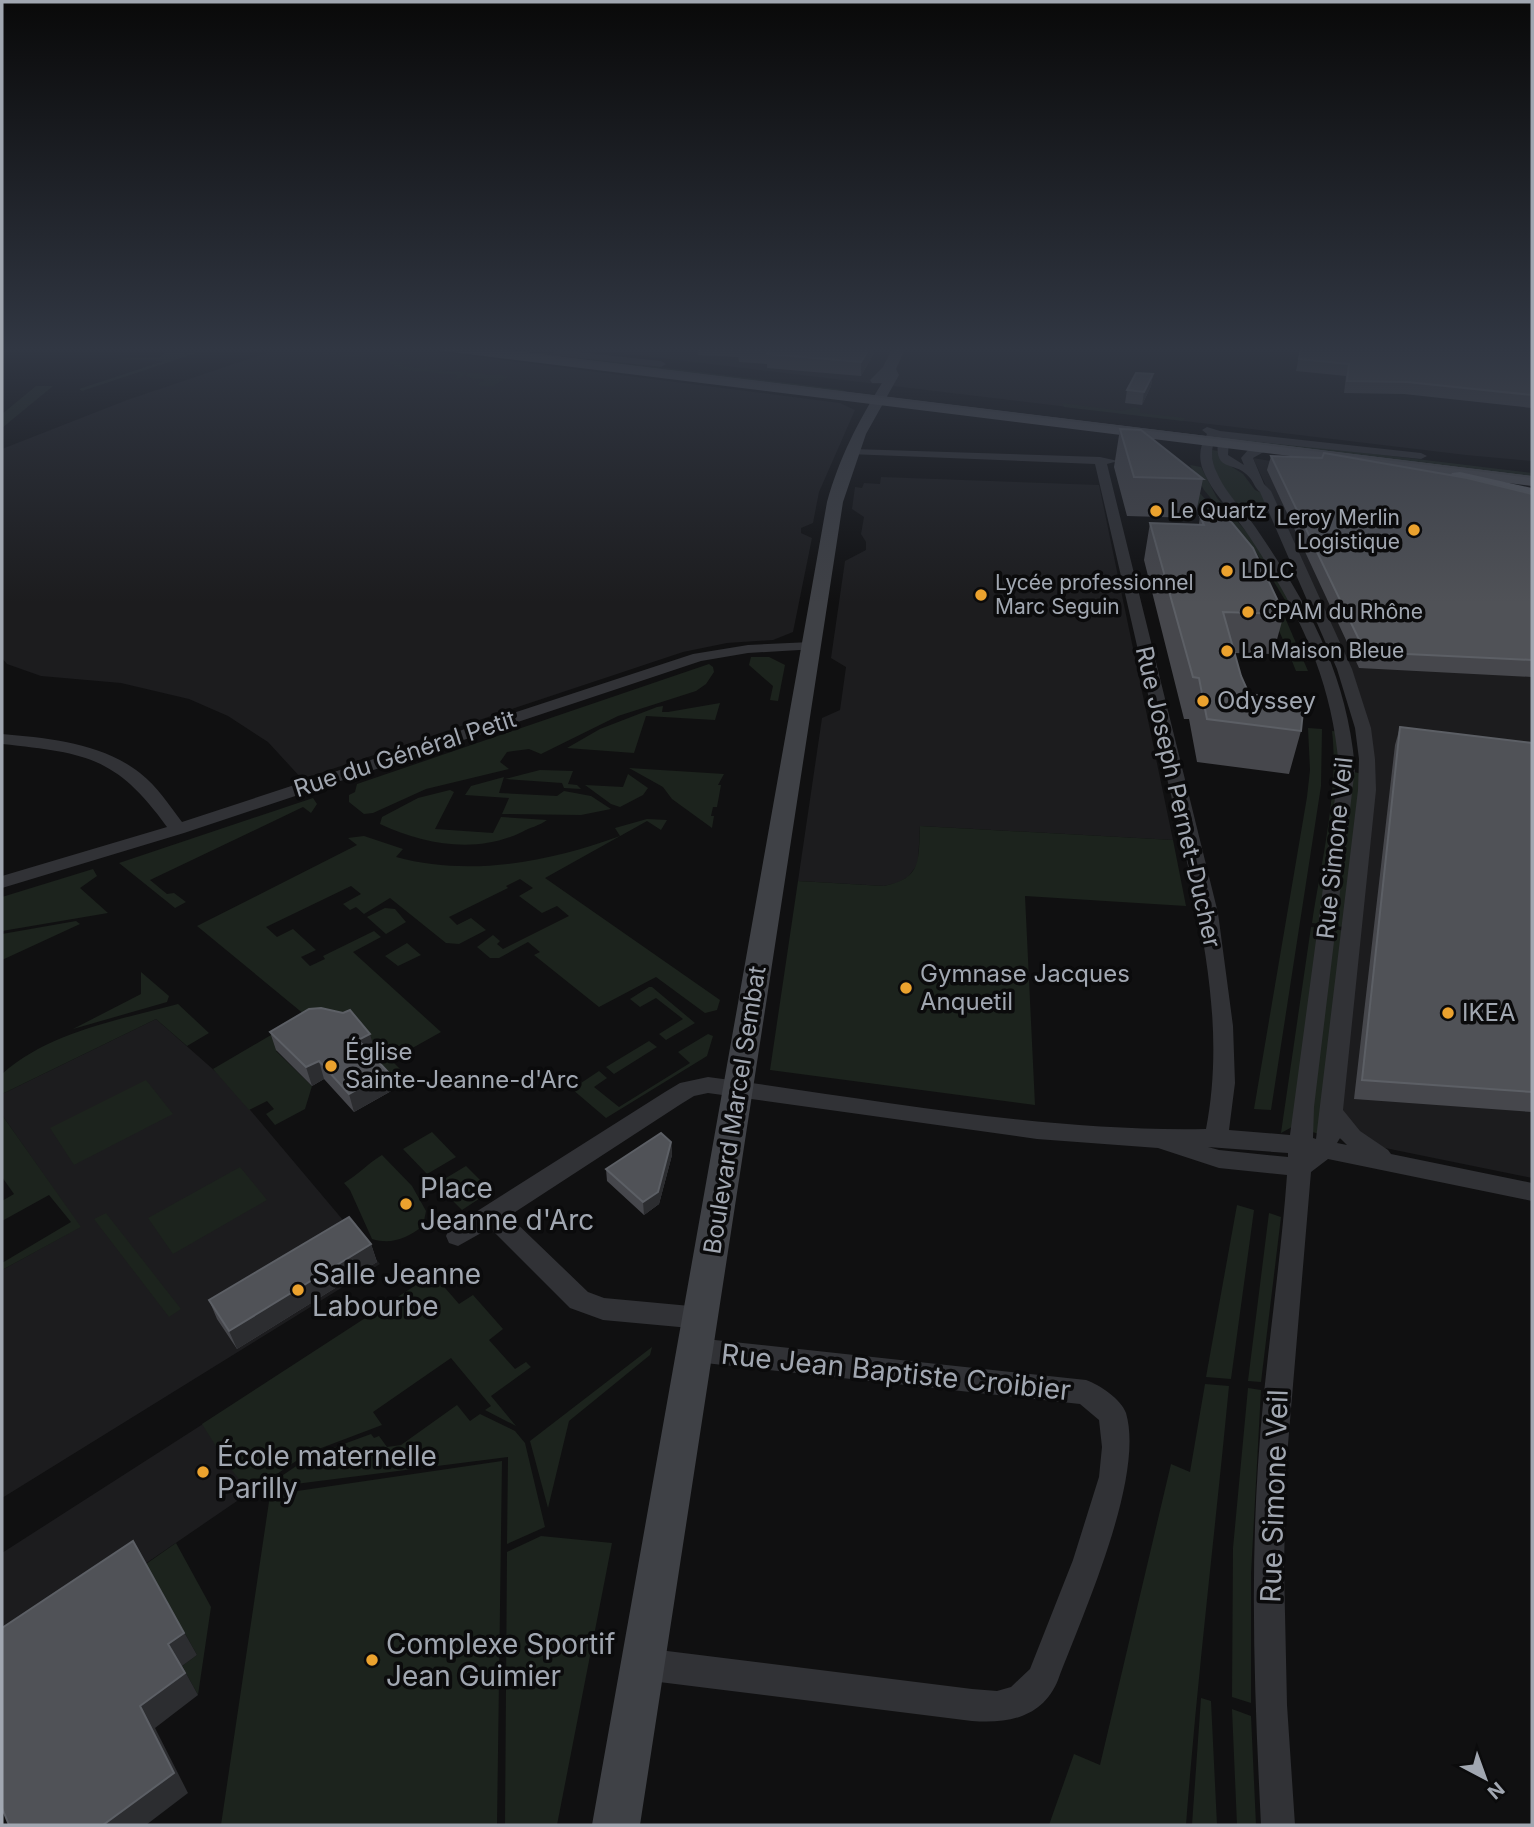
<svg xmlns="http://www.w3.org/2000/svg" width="1534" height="1827" font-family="Inter,sans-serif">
<rect width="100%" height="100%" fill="#101011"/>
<!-- built -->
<path fill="#1c1c1e" d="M284,347L416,349L840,403L855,410L819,492L813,523L801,528V533L812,538L793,632L773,640L727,643L683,652L302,779L268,742L228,716L189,699L121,683L41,676L7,664L2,658V449L127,400Z
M570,347H1532V461L1466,455Z
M1253,458L1532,505V1178L1336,1138L1366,715L1354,677Z
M881,477L1099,485L1173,840L920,826L918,864L908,877L897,883L884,886L798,881L822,718L840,710L846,667L831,658L845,561L866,550V542L861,534L864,517L852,509L855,487L862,488L864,483L880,484Z
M156,1019L224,1079L380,1264L2,1498V1270L80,1227L2,1115V1094Z
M427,1322L453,1353L2,1662V1553L217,1415Z"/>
<!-- green -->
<path fill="#1c231d" d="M171,347L173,354L175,347H200L183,354L214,347L82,391L79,389L164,361L110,359L160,357Z
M470,347H497L844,390L841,393Z
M362,352L374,353H367L360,357L381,360L394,354L384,360L405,363L419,356L403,366L423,369L440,359L426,369L509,376L492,387L477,385L484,380L466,377L467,373L458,379H453L458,375L402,370L386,361L317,353L359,354Z
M36,386H53L2,428V414Z
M1062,403L1122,411L1135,407L1140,409V413L1185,418L1183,421L1064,407Z
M1234,437L1532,473V479L1231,443Z
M1212,450L1218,451L1221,460L1243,474L1255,490L1262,493L1268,508L1266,514L1261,517L1245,514C1231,497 1210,475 1212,450Z
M1190,465L1201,467L1217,498L1251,537L1294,606L1288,605L1256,552L1204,490Z
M1178,486L1199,492L1239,539L1261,571L1280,606L1308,671H1296C1267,598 1236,539 1178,486Z
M751,657H769L785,665L778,701L770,700L773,686L749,665Z
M709,664L713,667L714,672L706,684L696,691L618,716L541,754L529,749L507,752L500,762L509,769L426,789L373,813L364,814L349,802V795L355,792L357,784Z
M720,703L715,720L646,716L634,753L567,748L600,729L657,707L663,706L662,712H668Z
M1308,728L1322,729L1321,786L1271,1110L1254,1109L1307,797L1310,770Z
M1332,731L1340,732L1342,754L1321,924L1312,923C1321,863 1339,790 1332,731Z
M629,768L724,774L718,785H721L717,807H713L711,816H714L712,828L672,799L663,787Z
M540,770L573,771L568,784L577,785L581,789L564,788L562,783L505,779Z
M1354,772L1362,774L1345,927L1333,926Z
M628,774L648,788L643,795L620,807L611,804L585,785L623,787Z
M504,777L499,793L557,796L564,791L591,796L611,809L581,815L502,814L509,798L465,795L471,786Z
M450,790L454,792L435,829L493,833L501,817L547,820C539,826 531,827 522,832C477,854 425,845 380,824L382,817L418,798Z
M313,798L317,804L311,813L303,807L150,880L167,894L174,893L186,902L175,908L119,863Z
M647,819L667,820L661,830L647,821L545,878L720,1000L717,1010L705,1013L656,977L599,1007L534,955L540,952L528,942L499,958H490L477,947L493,935L500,941L497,944L503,949L569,916L557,906L542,913L519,896L533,888L520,879L506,886L508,888L449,917L457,925L471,918L486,930L459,944L446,943L390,898L364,914L356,907L350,910L343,904L361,894L351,886L266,927L277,937L293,929L316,950L301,957L310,966L325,959L323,956L374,931L381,937L353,952L441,1032L391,1060L411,1080L393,1090L363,1058L374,1052L276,1051L312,1086L305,1109L275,1125L266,1114L274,1109L267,1101L249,1110L213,1069L305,1015L197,926L357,845L348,838L364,836L403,849L396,857C470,877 549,862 620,836L615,828Z
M920,826L1173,840L1186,906L1025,896L1035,1105L770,1070L798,881L884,886C923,878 918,859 920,826Z
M93,869L97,876L80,888L108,913L2,931V897Z
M385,908L395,909L406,922L386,934L367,917Z
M76,921L80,924L2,960V934Z
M1311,927L1321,928L1292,1127L1281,1133Z
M1334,929L1345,931L1319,1134L1309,1131Z
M407,943L421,955L398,966L385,956Z
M141,972L169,996L167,1002L73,1029L141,994Z
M649,987H652L695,1023L666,1040L659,1034L683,1019L656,998L640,1007L630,999Z
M178,1004L209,1033L187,1046L156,1019L2,1094V1074C49,1032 118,1020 178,1004Z
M708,1034L713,1036L707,1056L606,1118L572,1089L599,1071L607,1078L594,1087L619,1107L690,1063L678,1052Z
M649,1041L657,1047L614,1074L606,1067Z
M146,1080L173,1114L74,1165L50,1128Z
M2,1115L81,1227L2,1270V1263L71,1222L49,1195L2,1221V1201L14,1194L2,1177Z
M432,1132L456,1157L427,1174L403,1149Z
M382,1155L412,1186L426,1211L423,1226C407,1238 392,1245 372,1239L350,1190L344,1183C358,1175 367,1164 382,1155Z
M466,1166L491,1191L462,1210L436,1184Z
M240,1167L267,1200L173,1254L148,1218Z
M1237,1205L1254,1210L1231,1379L1206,1377Z
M106,1213L181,1309L169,1317L94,1219Z
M1269,1213L1281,1217L1261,1382L1248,1381Z
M433,1274L459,1304L473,1295L503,1329L489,1340L515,1369L526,1362L531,1367L491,1396L516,1426L485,1410L491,1406L451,1358L373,1412L382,1425L308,1453L250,1492L229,1467L202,1424Z
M652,1347L650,1355L569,1421L548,1508L530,1441Z
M1205,1384L1229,1386C1215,1533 1197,1678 1186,1825H1049L1074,1754L1100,1765L1171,1464L1190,1472Z
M1248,1388L1261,1390L1251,1574V1703L1232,1697L1233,1548Z
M457,1405L470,1421L480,1414L515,1431L525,1443L545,1527L507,1544L508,1457L264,1488L311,1456L371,1434L374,1438L379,1436L387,1447L401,1445Z
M502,1461L497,1825H221L270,1495Z
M541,1536L612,1543L557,1825H505L507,1552Z
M176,1543L211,1607L198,1695L182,1666L197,1655L146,1564Z
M1201,1698L1211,1701L1217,1825H1192Z
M1232,1709L1251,1716L1256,1825H1237Z"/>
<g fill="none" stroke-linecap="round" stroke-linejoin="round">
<!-- street -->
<path fill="#313236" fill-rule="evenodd" d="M559,350L661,361L666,364L661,367L560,356L541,363L536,360Z
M1207,427L1220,431L1421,453L1427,456L1421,459L1229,439L1228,455L1244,465L1241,458L1248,450L1263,446L1269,449L1253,458L1264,484L1271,491L1352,669L1371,728L1375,759L1376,790L1343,1110L1360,1131L1388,1150L1391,1154L1532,1183V1201L1328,1159L1311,1172L1286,1468L1284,1568L1287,1705L1295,1825H1261C1255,1705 1250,1585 1258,1465C1264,1368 1280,1272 1287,1175L1219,1168L1158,1148L1037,1139L708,1093L694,1096L681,1104L509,1216L588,1292L604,1298L701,1307L710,1310L714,1318L710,1326L701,1329L603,1320L570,1308L490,1228L458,1246L449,1243L446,1236L449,1229L665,1092L680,1083L708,1077C873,1099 1040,1132 1206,1129C1229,1011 1193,889 1166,774C1143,671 1119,567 1095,464L849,454L847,452L853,449L1100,457L1118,461L1107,464L1218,913L1233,1026L1235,1083L1229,1130L1290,1135L1339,768C1332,678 1298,610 1249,536C1234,513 1213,495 1203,470C1198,457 1200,445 1207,434L1202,430ZM1216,438L1218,440C1214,475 1235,459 1250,478C1254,483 1255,488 1260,492L1337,669L1355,728L1359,759L1358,790L1316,1139L1313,1138L1314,1107L1355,768C1347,676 1311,609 1260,534C1247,513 1227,496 1217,473C1211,461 1210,449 1216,438ZM1340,1138L1347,1145L1337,1143ZM1208,1147L1288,1153V1157L1219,1150Z
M811,642L816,643L818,646L816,649L748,653L701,661L184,833L2,888V876L167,827C116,756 85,753 2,744V734C48,738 102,743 140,773C157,786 169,805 182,822L693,654L748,645Z
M696,1338L1086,1380C1100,1385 1121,1399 1126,1413C1145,1478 1082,1616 1058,1680C1043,1717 1009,1724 972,1721L643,1680L632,1675L627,1664L632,1653L643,1648L972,1689L997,1691L1011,1687L1030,1669L1073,1560L1099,1477L1102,1447L1099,1420L1080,1404L696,1362L687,1358L683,1350L687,1342Z"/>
<!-- secondary -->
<path fill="#3f4146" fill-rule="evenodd" d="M893,347H906L896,369L899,375L866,434L843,502L640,1825H592L827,502C840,456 857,424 882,383H872L870,380L883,367Z"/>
<!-- primary -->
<path fill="#4d4f55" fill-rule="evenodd" d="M436,347H480L1532,476V486L443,351Z"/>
<!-- highway -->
<path fill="#5d6067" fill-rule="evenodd" d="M1460,472L1532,488V500L1452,483L1449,478L1452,473Z"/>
<!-- tram -->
<path stroke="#484a4f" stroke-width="2" d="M475,347L1532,477"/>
</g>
<!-- wall -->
<path fill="#46474c" d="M698,347H874V353L861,376L767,368V364L739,362L738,355V357L698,355Z
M1301,347H1532V408L1404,394L1344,393L1346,376L1296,371Z
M1153,374L1151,386L1142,405L1125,403L1127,390Z
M1120,429L1203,479L1195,518L1127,516L1114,467Z
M1271,456L1532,494V677L1359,668L1267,470Z
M1200,516L1284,614L1273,654L1234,653L1241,676L1249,694L1301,731L1289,774L1197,762L1189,719H1184L1144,560L1150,523L1199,524Z
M1400,727L1532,743V1112L1354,1099L1395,745Z
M270,1032L375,1052L371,1054L388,1072L393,1090L354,1112L324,1079L312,1086L276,1050Z
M671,1142L672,1155L659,1204L644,1215L607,1181L606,1169Z
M371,1244L377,1262L237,1349L217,1319L209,1300Z"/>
<!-- shaded-wall -->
<path fill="#2c2d30" d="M870,347H874V353L861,376V362Z
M1153,374L1151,386L1142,405L1144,392Z
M370,1034L375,1052L363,1058L358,1040Z
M319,1061L324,1079L312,1086L306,1067Z
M388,1072L393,1090L354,1112L349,1094Z
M671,1142L672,1155L659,1204L644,1215L643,1202Z
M371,1244L377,1262L237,1349L229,1331Z
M133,1541L197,1655L182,1666L198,1695L155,1728L188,1793L146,1825H103L140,1706L168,1644Z"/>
<!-- building -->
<path fill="#505257" stroke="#5c5f65" stroke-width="2" d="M739,347H870L861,362L767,354L770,350L738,348Z
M1301,347H1532V395L1407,382L1347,381L1349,364L1299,359Z
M1136,373L1153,374L1144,392L1127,390Z
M1120,429L1141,430L1203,479L1134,477Z
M1324,453L1467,478L1532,494V660L1365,652L1271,456L1322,458Z
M1200,516L1228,518L1253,548L1284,614L1223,612L1241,676L1249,694L1304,701L1301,731L1207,719L1199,678L1193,677L1150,523L1204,525Z
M1400,727L1532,743V1092L1362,1080Z
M321,1008L343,1013L350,1010L370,1034L358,1040L388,1072L349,1094L319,1061L306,1067L270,1032L309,1009Z
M661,1133L671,1142L658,1192L643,1202L606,1169Z
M349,1217L371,1244L229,1331L209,1300Z
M133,1541L184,1633L168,1644L185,1673L140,1706L174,1773L103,1825H9L2,1808V1628Z"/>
<!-- sky -->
<linearGradient id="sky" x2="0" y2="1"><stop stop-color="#090909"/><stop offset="0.58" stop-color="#313743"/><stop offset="1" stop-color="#313743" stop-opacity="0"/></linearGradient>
<rect width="1534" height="603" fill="url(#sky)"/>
<!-- markers -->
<g fill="#eba22e" stroke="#0b0b0c" stroke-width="2.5">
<circle cx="1156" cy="511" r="7"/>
<circle cx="1414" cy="530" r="7"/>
<circle cx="1227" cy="571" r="7"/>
<circle cx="981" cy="595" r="7"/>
<circle cx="1248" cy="612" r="7"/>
<circle cx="1227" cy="651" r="7"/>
<circle cx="1203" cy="701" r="7"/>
<circle cx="906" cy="988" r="7"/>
<circle cx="1448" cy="1013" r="7"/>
<circle cx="331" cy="1066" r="7"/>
<circle cx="406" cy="1204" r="7"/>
<circle cx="298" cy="1290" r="7"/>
<circle cx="203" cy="1472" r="7"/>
<circle cx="372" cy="1660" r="7"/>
</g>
<g text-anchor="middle" stroke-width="7" stroke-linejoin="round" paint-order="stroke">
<!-- far-poi labels -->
<g font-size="21" fill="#a1a7b1" stroke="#0b0b0c" text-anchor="start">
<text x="1170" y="518">Le Quartz</text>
<text x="1400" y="525" text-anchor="end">Leroy Merlin<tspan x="1400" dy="24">Logistique</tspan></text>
<text x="1241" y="578">LDLC</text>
<text x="995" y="590">Lycée professionnel<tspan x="995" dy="24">Marc Seguin</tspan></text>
<text x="1262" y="619">CPAM du Rhône</text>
<text x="1241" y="658">La Maison Bleue</text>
</g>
<!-- poi labels -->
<g font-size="24" fill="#a1a7b1" stroke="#0b0b0c" text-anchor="start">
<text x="1217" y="709">Odyssey</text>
<text x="920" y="982">Gymnase Jacques<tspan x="920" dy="28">Anquetil</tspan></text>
<text x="1462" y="1021">IKEA</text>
<text x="345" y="1060">Église<tspan x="345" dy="28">Sainte-Jeanne-d'Arc</tspan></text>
</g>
<!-- street labels -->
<g font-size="24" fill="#a1a7b1" stroke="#0b0b0c">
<text transform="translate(405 754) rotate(-18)" y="8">Rue du Général Petit</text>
<text transform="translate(1178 797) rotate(77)" y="8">Rue Joseph Pernet-Ducher</text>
<text transform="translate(1335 848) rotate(-84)" y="8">Rue Simone Veil</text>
<text transform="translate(735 1110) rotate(-81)" y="8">Boulevard Marcel Sembat</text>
</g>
<!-- near-poi labels -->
<g font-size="28" fill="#a1a7b1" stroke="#0b0b0c" text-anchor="start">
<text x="420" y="1198">Place<tspan x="420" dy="32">Jeanne d'Arc</tspan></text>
<text x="312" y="1284">Salle Jeanne<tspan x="312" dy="32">Labourbe</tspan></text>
<text x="217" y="1466">École maternelle<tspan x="217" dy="32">Parilly</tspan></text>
<text x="386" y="1654">Complexe Sportif<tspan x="386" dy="32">Jean Guimier</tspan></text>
</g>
<!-- near-street labels -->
<g font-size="28" fill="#a1a7b1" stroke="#0b0b0c">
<text transform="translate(896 1372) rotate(6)" y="10">Rue Jean Baptiste Croibier</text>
<text transform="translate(1274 1496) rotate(-88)" y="10">Rue Simone Veil</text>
</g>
</g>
<!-- border -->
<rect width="1534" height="1827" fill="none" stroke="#a1a7b1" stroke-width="7"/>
<!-- north arrow -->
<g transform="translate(1485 1778) rotate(139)" stroke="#0b0b0c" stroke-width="5" paint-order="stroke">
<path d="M0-5L12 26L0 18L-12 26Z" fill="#a1a7b1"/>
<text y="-10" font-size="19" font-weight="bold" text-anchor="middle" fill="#a1a7b1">N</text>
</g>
</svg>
